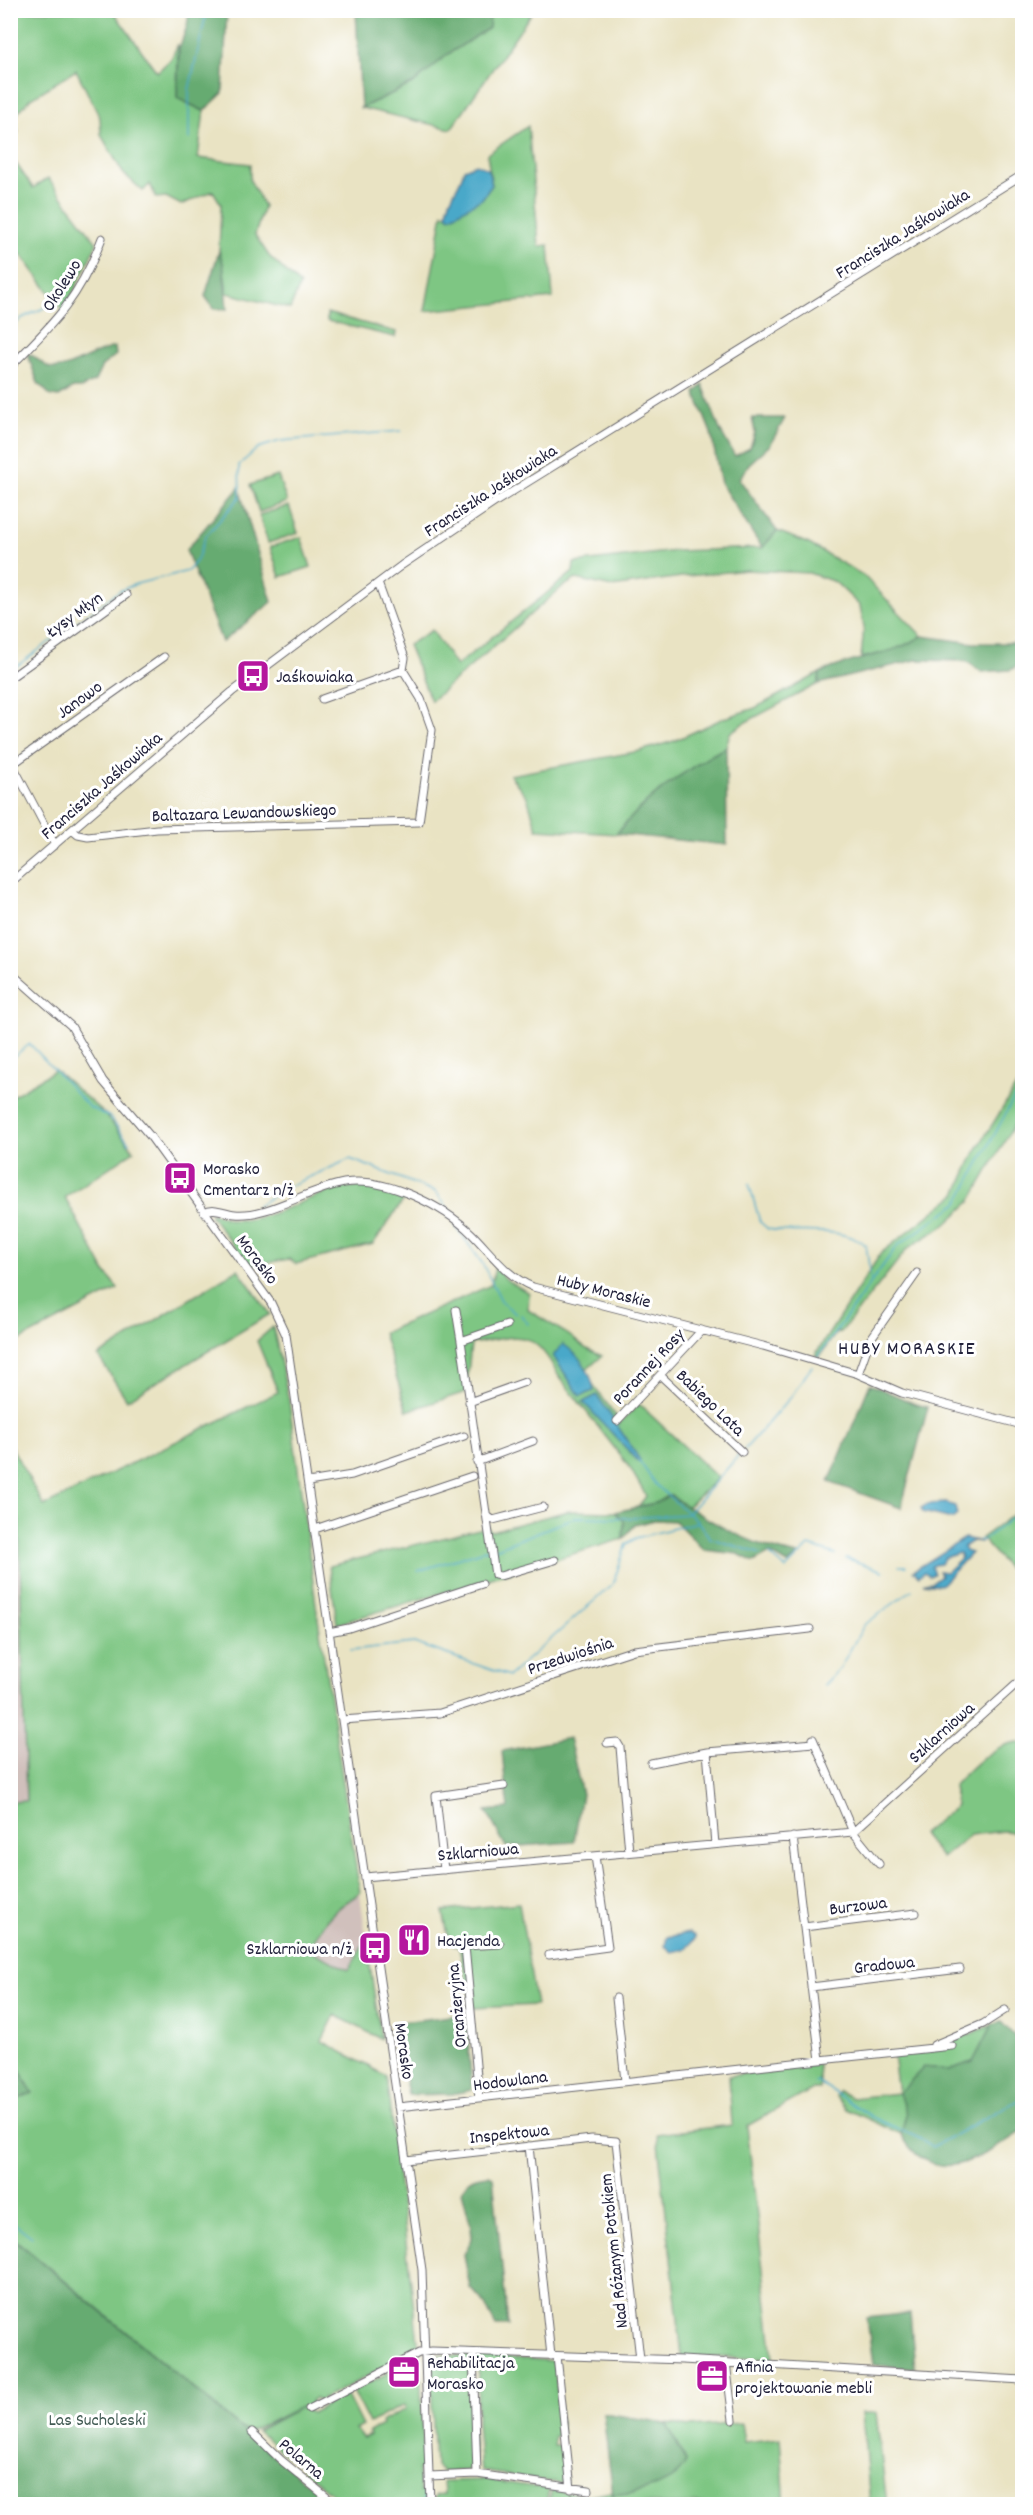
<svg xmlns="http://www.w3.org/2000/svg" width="1033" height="2515" font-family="Dekko,sans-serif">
<rect width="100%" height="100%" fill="#fff"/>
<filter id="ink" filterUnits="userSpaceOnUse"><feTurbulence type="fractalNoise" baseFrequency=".0167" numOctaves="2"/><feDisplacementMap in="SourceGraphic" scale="12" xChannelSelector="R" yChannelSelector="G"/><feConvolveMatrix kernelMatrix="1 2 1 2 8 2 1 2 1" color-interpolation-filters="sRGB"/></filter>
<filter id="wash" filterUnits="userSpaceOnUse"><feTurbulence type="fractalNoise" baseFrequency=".008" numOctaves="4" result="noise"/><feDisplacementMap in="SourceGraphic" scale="24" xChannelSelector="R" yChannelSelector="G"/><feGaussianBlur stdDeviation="1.35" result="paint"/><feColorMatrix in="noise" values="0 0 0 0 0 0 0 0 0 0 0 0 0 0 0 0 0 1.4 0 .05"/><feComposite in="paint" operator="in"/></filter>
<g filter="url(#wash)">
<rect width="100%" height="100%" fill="#e9e3c3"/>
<!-- industrial -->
<path fill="#d0c0bc" d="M19,1519L26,1801L11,1802L10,1520Z
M360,1893L366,1939L349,1971L309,1950L320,1925L336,1909Z"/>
<!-- green -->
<path fill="#7ec683" stroke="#50745f" stroke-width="1.5" d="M10,11H113L157,72L171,59L178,44L177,98L204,111L198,158L250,164V180L264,206L255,235L269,256L300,285L290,309L227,293L223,263L219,251L221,204L213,191L181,205L166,197L156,198L150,184L143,191L123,173L101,135L100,118L76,70L30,99L14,117L18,132L11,141Z
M490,11H533L451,129L361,108L414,83L448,54L489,28Z
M528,126L539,246L549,245L553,298L425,311L443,213L450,216L492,185L487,154Z
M10,155L33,188L48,178L97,243L64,312L11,241Z
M327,313L396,332L395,337L327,321Z
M278,476L287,502L259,512L250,485Z
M289,506L298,533L268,543L259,515Z
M777,531L809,544L863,575L922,636L904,648L861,658L864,627L860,606L835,582L809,573L747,570L688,576L612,587L576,579L562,587L431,701L408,645L432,630L456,666L573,572L574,563L675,551L762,548Z
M301,537L311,567L280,577L270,547Z
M820,673L818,684L744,723L730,733L726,747C685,772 648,797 616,834L537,829L527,797L510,775L640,751L674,741L724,718L755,708Z
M55,1070L106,1115L134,1151L65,1197L104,1270L118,1289L11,1345V1097Z
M1022,1077V1111L970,1202L945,1225L908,1248L841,1332L836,1333L819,1357L815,1355L881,1253L956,1194L975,1152Z
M373,1186L405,1198L373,1244L296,1264L289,1259L254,1265L244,1260L211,1216V1213C219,1214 226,1219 233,1220C274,1222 310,1192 350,1187C357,1186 365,1187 373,1186Z
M495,1268L508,1281L529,1293L528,1310L569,1335L585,1348L602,1356L584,1372L616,1416L619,1424L639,1404L718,1478L687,1507L669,1495L656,1503L639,1506L646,1496L630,1468L558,1375C533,1326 518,1336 471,1344L466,1392L407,1411L383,1333L491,1285Z
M238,1269L270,1314L127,1400L98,1356Z
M273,1327L289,1401L317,1612L360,1893C333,1910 323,1920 309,1950L349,1970L366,1939L381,2039L335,2015L322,2041L386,2076L419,2350L319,2401L315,2398L311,2401L313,2405L306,2409L311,2413L346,2394L362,2426L355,2430L364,2438L370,2435L369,2432L382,2425L381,2422L406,2409L404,2405L369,2423L353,2391L420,2356L424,2469H418L420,2492L426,2491V2504H344L257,2431L303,2406L247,2433L11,2236V2102L32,2093L11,2056V1802L26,1801L19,1520H11V1446L44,1506L278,1392L257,1341Z
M1022,1508V1584L981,1538Z
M568,1511L615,1512L624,1521L623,1539L337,1624L329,1566L487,1527L491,1531Z
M1018,1742L1022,1743V1833L1004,1831L970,1835L942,1858L922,1834L956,1806L953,1786C970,1768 992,1745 1018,1742Z
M519,1903L536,2005L473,2008L459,1948L449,1941L443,1911Z
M992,2025L973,2062L948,2070L924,2067L901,2134L846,2109L836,2097L839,2091L852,2098L898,2093L893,2055L927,2052Z
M818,2064L820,2089H813L747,2126L773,2359L682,2356L657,2134L732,2125L729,2076Z
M438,2355L470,2356L468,2366L471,2378L469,2379L474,2459L467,2471H441L435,2466L430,2360Z
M477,2355L554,2361L562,2436H554V2445H561L567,2482L565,2484L481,2471L477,2423L478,2362H475Z
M862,2413H876L887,2504H870Z
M666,2423L690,2427L741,2423L744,2442L780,2438L785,2504H548L552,2490L573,2493L579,2496L581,2493L584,2496L612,2491V2495L686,2461Z
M487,2480L549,2489L546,2504H433L436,2495L444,2494L443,2481Z"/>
<!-- forest -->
<path fill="#66ab71" stroke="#446656" stroke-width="1.5" d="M189,11H227L223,93L204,111L177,98L179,49L187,26Z
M356,11H490L489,28L448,54L414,83L361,108Z
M219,251L223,263L227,309H214L205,296Z
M115,347L116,355L102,366L95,381L81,388H73L59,397L51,396L38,383L27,353C35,355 43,366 51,368C67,372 95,350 115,347Z
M703,385L720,430L735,456L750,448L755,432L752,418H785L770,445L749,464L739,479L777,531L762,548L721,484L711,433L695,393Z
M239,488L272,602L222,642L186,550Z
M922,636L974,643H1022V664L1010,670L982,672L966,661L916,660L818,684L820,673C853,657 891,656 922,636Z
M726,747L727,845L616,834C647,797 684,770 726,747Z
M870,1384L915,1404L928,1407L901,1508L829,1482Z
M669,1495C709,1521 750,1546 798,1555L788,1564L770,1553L754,1562L738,1554L704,1550L675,1521L655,1520L635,1525L623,1539L624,1521L615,1512L656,1503Z
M569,1738L582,1794L574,1842L506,1847L486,1811L508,1809L502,1751Z
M466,2014L472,2090L452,2094L408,2095L394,2023Z
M1001,2022L1022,2044V2131C983,2157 932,2192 901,2134L906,2114L899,2093L924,2067L948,2070L973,2062L992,2025Z
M11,2056L33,2093L11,2102L10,2101Z
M489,2175L493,2177L508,2326H496L481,2298L470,2288L464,2254L472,2239L471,2226L462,2191C467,2178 476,2176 489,2175Z
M10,2236L332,2504H11Z
M910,2313L915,2368L873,2365L867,2318Z
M603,2413L666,2423L686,2462C675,2487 637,2492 613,2495Z"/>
<!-- water -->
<path fill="#4aa8c9" stroke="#366582" stroke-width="1.5" d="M476,164L488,169L492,185L482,199L450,217L447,214C448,196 461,186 464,169Z
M563,1344C579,1355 591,1371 594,1391L580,1396L553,1356Z
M597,1395L640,1460L638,1461L583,1402Z
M946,1503L955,1506L957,1515L952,1519L923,1512L921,1508L928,1504Z
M965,1538L981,1542L973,1541L963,1547L965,1551L971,1553L941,1585L923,1583L932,1582L941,1575L939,1571L946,1572L961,1558L959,1553L944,1558L941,1564L933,1565L931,1567L934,1574L930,1576L924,1572L919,1576L913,1571Z
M689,1933L695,1936V1939L685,1949L672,1952L665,1946L667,1937Z"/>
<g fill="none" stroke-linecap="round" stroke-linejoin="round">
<!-- stream -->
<path stroke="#4aa8c9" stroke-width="1.5" d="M189,139V90L207,10
M10,329L22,318L46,307
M10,671L119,591L136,584L188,571L197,560L205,537L240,497L239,465L258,448L280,441L401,431
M10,1059L30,1044L89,1107L110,1117L129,1143
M749,1184L760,1222L768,1229C803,1236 834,1224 866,1245L871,1280
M257,1206L287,1187L350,1159L436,1192L450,1212
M455,1225L482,1263L502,1302L516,1314
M521,1315L528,1324
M817,1358L897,1246L958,1203L1022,1083
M745,1449L790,1398L812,1366
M638,1459L655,1484L698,1522L710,1538L761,1554
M689,1512L739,1455
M979,1540H983L1022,1510
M495,1549L576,1517L630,1518L688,1514
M769,1554L786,1569L809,1546L835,1554
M846,1558L883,1571
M899,1566H907
M418,1571L488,1549
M351,1650L414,1643L509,1676L613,1584L626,1544L636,1538L698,1522
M824,1685L840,1668L864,1625L912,1590
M814,2083L817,2081L872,2117L925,2141L932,2147L1022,2098
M10,2220L32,2237
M424,2494L425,2504"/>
</g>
</g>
<g filter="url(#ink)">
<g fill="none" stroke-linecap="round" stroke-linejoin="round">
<!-- minor casing -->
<g stroke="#68666b" stroke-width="9">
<path id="minor" d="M10,367C54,323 80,298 102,238
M10,678L126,595
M322,699L403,670
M10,760L55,845
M10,766L164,657
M72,830L78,835L88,837L157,829L419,822L432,730L421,699L403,670L405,658L378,583
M10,883L232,692L402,565L497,501L1022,175
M10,972L71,1026L103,1081L150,1136L271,1303L286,1335L422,2270L430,2504
M204,1212C215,1206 223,1213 235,1214C245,1215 256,1213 266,1210C292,1202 317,1188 344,1183C384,1176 444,1206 472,1234C492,1254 506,1276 533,1287L763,1346L858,1374L902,1393L1022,1425
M456,1310L461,1341
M507,1325L461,1341L495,1575L500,1576L555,1560
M858,1374L870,1340L917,1273
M660,1375L742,1452
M469,1402L525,1382
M617,1421L701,1331
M477,1462L533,1441
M308,1482L352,1475L464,1436
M486,1515L493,1520L543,1507
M315,1529L472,1476
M329,1632L349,1628L482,1584
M342,1720L440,1713L634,1650L810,1629
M813,1739L853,1832L879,1864
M607,1743L617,1742L620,1747L629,1852
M707,1752L814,1743
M651,1763L707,1752L715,1844
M444,1870L436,1796L504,1786
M365,1877L853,1832L1022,1679
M804,1927L916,1913
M549,1955L608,1947L595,1856
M811,1987L960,1969
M616,1998L625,2081
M934,2045L983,2024L1005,2010
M820,2060L952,2046
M479,2098L465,1946L500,1944
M398,2107L820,2060L793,1837
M529,2146L551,2356
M406,2160L592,2139L616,2141L640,2359
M473,2353L477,2474
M557,2356L571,2489
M726,2362L733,2420
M309,2409L419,2353L432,2351L682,2360L1022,2380
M252,2432L281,2460L335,2504
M429,2476L477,2474L589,2490"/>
</g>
<!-- minor -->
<use href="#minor" stroke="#fff" stroke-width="7"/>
</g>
</g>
<!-- icons -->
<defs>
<g id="bus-square" transform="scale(1.725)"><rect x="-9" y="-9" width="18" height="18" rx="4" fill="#b5179e" stroke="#fff"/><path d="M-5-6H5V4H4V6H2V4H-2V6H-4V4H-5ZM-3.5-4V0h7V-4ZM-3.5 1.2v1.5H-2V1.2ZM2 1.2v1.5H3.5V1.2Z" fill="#fff"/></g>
<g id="restaurant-square" transform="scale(1.725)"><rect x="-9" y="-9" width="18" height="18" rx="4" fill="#b5179e" stroke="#fff"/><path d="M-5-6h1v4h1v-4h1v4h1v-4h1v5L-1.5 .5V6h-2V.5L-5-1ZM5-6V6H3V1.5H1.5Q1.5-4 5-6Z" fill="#fff"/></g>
<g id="office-square" transform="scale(1.725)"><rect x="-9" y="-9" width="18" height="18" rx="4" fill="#b5179e" stroke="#fff"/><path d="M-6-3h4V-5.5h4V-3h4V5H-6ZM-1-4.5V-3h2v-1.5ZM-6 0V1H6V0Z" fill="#fff"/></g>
</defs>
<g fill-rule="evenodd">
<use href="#bus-square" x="253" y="676"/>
<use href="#bus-square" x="180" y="1178"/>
<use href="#restaurant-square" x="414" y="1940"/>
<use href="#bus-square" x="375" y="1948"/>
<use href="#office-square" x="404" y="2372"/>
<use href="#office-square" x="712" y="2376"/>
</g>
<g text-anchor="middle" stroke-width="6" stroke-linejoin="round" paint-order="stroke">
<!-- street labels -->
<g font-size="18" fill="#22223b" stroke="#fff">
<text transform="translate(902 233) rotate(-32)" y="6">Franciszka Jaśkowiaka</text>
<text transform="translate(61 285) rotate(-58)" y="6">Okolewo</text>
<text transform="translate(490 490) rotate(-33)" y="6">Franciszka Jaśkowiaka</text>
<text transform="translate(74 614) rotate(-36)" y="6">Łysy Młyn</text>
<text transform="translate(79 699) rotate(-36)" y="6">Janowo</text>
<text transform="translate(101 785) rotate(-41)" y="6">Franciszka Jaśkowiaka</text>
<text transform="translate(244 812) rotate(-2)" y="6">Baltazara Lewandowskiego</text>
<text transform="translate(258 1259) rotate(53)" y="6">Morasko</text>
<text transform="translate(604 1290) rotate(14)" y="6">Huby Moraskie</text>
<text transform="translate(648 1366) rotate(-47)" y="6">Porannej Rosy</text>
<text transform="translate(711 1402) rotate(44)" y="6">Babiego Lata</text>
<text transform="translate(570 1655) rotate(-18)" y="6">Przedwiośnia</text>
<text transform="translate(941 1732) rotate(-42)" y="6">Szklarniowa</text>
<text transform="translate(478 1851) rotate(-5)" y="6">Szklarniowa</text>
<text transform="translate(858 1905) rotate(-7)" y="6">Burzowa</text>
<text transform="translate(884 1964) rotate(-6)" y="6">Gradowa</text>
<text transform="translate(456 2006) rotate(-95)" y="6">Oranżeryjna</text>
<text transform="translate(405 2051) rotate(82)" y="6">Morasko</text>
<text transform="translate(510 2080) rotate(-7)" y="6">Hodowlana</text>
<text transform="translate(509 2133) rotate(-6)" y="6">Inspektowa</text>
<text transform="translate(613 2251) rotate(-96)" y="6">Nad Różanym Potokiem</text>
<text transform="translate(302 2458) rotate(40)" y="6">Polarna</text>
</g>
<!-- poi labels -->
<g font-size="18" fill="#22223b" stroke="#fff" text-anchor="start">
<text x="276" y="682">Jaśkowiaka</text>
<text x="203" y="1174">Morasko<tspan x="203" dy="21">Cmentarz n/ż</tspan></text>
<text x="437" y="1946">Hacjenda</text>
<text x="352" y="1954" text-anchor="end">Szklarniowa n/ż</text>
<text x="427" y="2368">Rehabilitacja<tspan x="427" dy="21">Morasko</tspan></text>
<text x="735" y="2372">Afinia<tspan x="735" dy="21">projektowanie mebli</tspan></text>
</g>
<!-- park labels -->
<g font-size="18" fill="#425b54" stroke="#fff">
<text x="97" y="2425">Las Sucholeski</text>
</g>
<!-- neighbourhood labels -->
<g font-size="20" letter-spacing="1.5" fill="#22223b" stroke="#fff">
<text x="907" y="1354">HUBY MORASKIE</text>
</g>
</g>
<!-- margin -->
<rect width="1033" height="2515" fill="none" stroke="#fff" stroke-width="36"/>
</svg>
